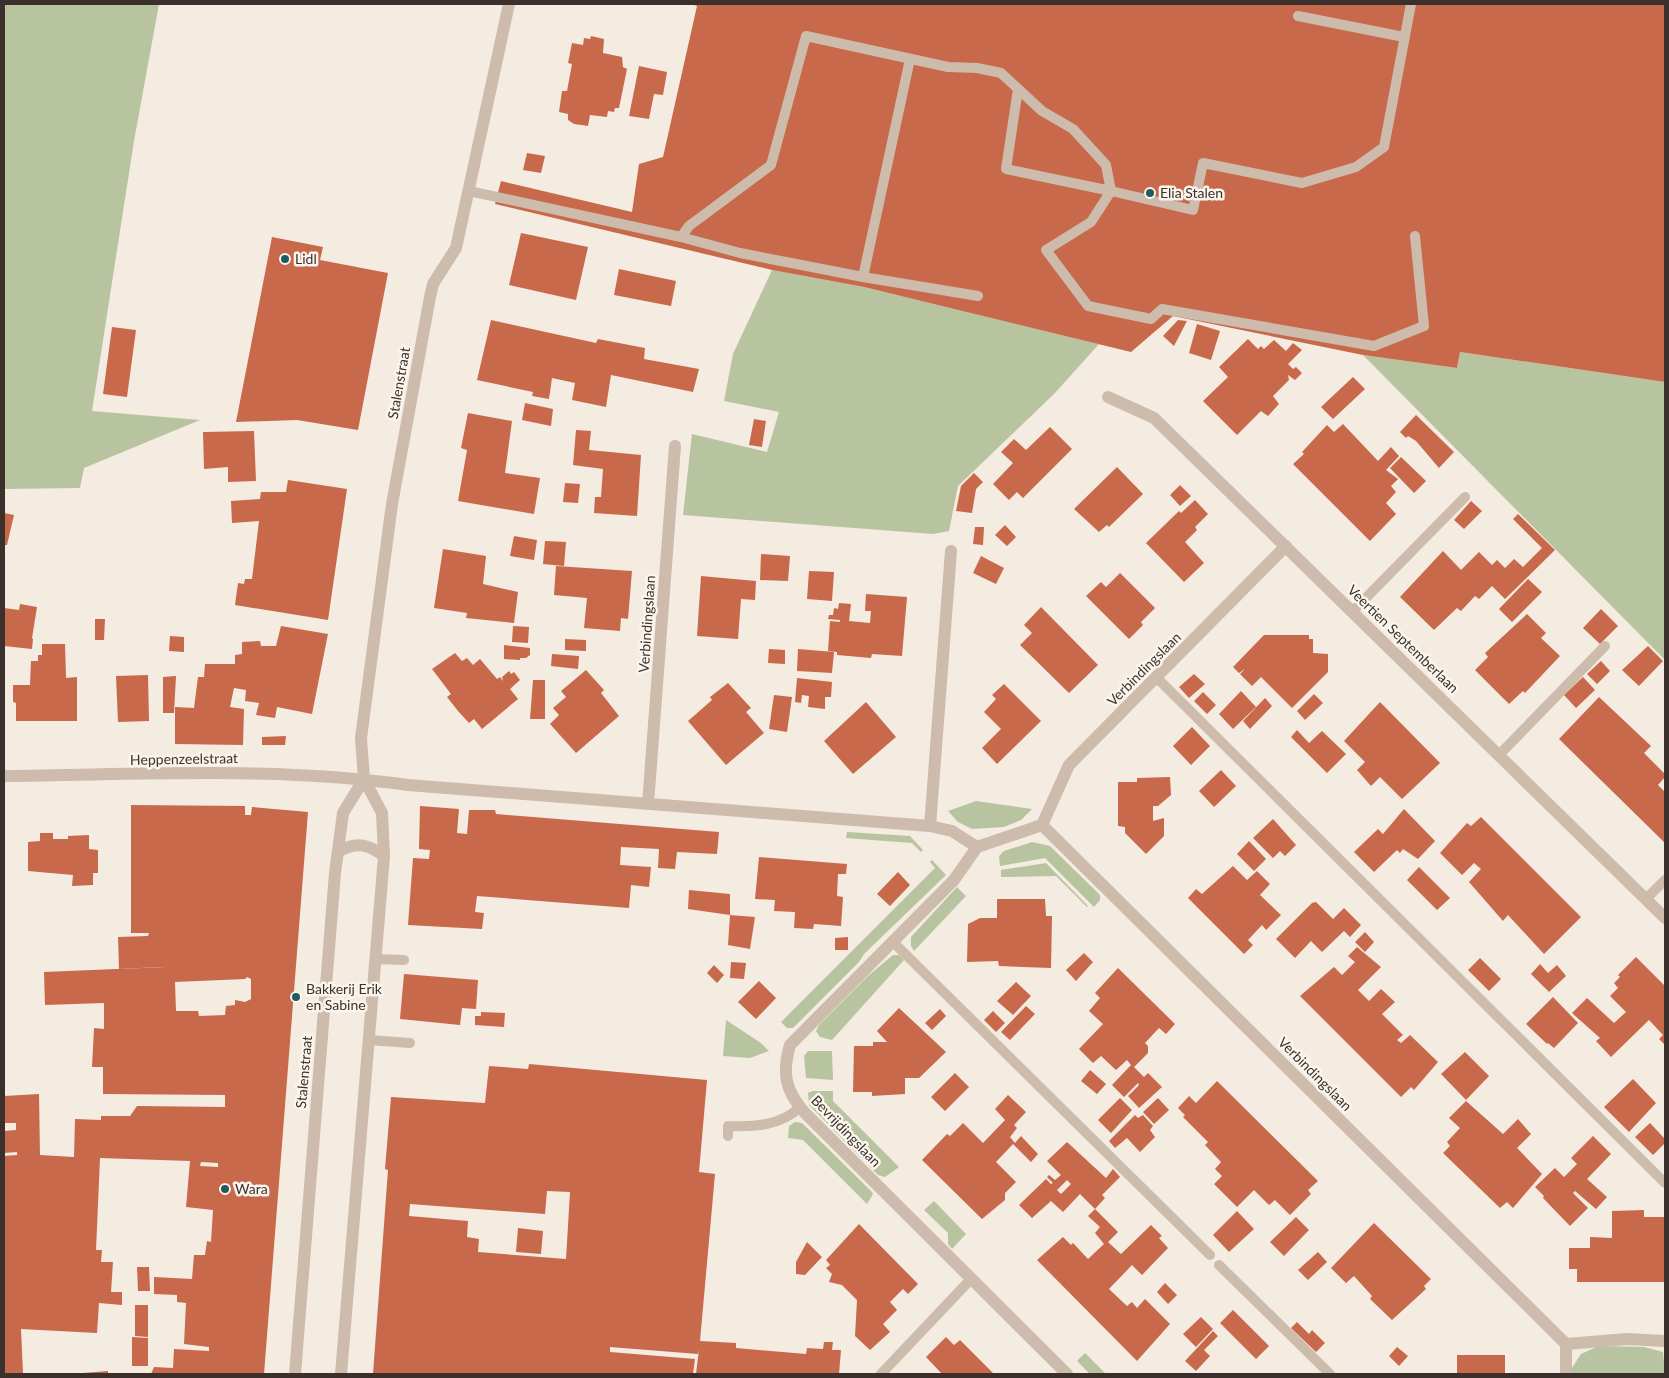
<svg xmlns="http://www.w3.org/2000/svg" width="1669" height="1378" font-family="Lato,sans-serif">
<rect width="100%" height="100%" fill="#f4ebe1"/>
<!-- green -->
<path fill="#b8c4a0" d="M4,4H159L134,141L92,411L200,420L84,468L80,488L4,489Z
M772,270L864,287L1099,344L1054,394L958,486L949,531L933,534L683,515L692,434L767,452L779,412L724,401L733,354Z
M1460,352L1665,382V660L1363,355L1457,368Z
M976,801L1032,809L1021,820L1004,827L972,829L958,822L948,811Z
M847,832L910,836L923,850L921,852L912,843L846,838Z
M1032,842L1050,846L1100,895V900L1094,907L1045,858L1000,866L999,856L1004,851Z
M932,860L946,875L864,954L859,962L793,1028H787L781,1022L935,868L930,862Z
M1046,863L1088,906L1087,907L1056,876L1001,877V870Z
M957,887L966,896L914,951L911,946V937Z
M893,955H899L904,960L832,1040L820,1037L816,1031L819,1025L869,975Z
M726,1020L761,1043L769,1051L750,1058L723,1056Z
M808,1051H832L833,1080L806,1078L804,1056Z
M813,1091H833V1101L899,1167L885,1177L878,1175L809,1105L808,1093Z
M795,1122L802,1123L871,1191L873,1194L867,1204L803,1140L788,1138L789,1126Z
M934,1201L966,1234L952,1249L948,1244V1233L924,1210Z
M1599,1346L1644,1347L1663,1352L1665,1374H1568L1581,1354Z
M1085,1353L1106,1374H1090L1077,1361Z"/>
<!-- building -->
<path fill="#c8694b" fill-rule="evenodd" d="M692,4H1665V382L1460,352L1457,368L1363,355L1173,316L1131,352L864,287L772,270L495,204L501,181L632,212L639,164L663,157L697,6Z
M591,36L604,39L603,53L622,57L623,67L627,69L619,108H615L614,112L608,111L607,117L590,115L588,126L574,124L568,120V114L559,112L562,91H567L572,64L568,63L572,43L583,45L584,38L590,39Z
M639,66L667,72L663,95L654,94L649,119L629,116Z
M527,153L545,156L541,173L523,170Z
M521,233L588,247L576,300L509,285Z
M272,237L323,247L320,260L388,273L358,430L297,420L236,422Z
M619,269L676,281L671,306L614,295Z
M491,320L596,343L598,339L645,348L644,359L699,369L693,392L611,375L606,407L572,400L575,383L552,378L549,399L532,396L533,392L477,380Z
M1178,320L1187,321L1174,346L1163,336Z
M1197,324L1220,331L1211,360L1189,353Z
M112,327L136,330L127,397L103,394Z
M1248,339L1258,349L1261,346L1264,349L1274,340L1286,351L1293,343L1302,350L1288,364L1293,369L1296,367L1302,373L1295,380L1288,375L1289,380L1273,396L1279,404L1268,416L1261,411L1237,435L1203,401L1228,377L1219,367Z
M1353,377L1365,389L1333,419L1321,407Z
M525,403L553,409L551,426L522,420Z
M468,413L512,421L505,473L540,478L534,514L458,501L467,450L461,448Z
M1416,415L1454,452L1439,468L1416,441L1408,436L1406,438L1400,432Z
M754,419L766,421L762,447L749,445Z
M1343,424L1378,461L1391,447L1399,456L1386,470L1398,479L1391,486L1396,492L1386,503L1396,514L1370,541L1293,464L1304,454L1302,452L1327,425L1334,432Z
M1050,427L1072,449L1023,498L1017,492L1009,500L993,484L1013,463L1001,452L1014,439L1026,450Z
M576,430L591,431L589,450L641,455L637,516L594,513L595,497H601L603,469L573,465Z
M254,431L256,481L228,482V467L204,469L203,432Z
M1401,457L1426,481L1414,493L1390,468Z
M1117,467L1143,494L1109,527L1107,525L1099,532L1074,509Z
M974,473L983,482L976,489L972,513L956,511L961,486Z
M288,480L347,489L328,620L235,605L238,583L244,584L245,579H252L259,521L232,523L231,501L260,499L261,492H286Z
M565,483L580,484L578,503L563,502Z
M1180,485L1191,496L1180,506L1170,495Z
M1195,500L1208,514L1195,527L1197,530L1185,542L1204,563L1184,582L1146,543L1179,511L1181,513Z
M1471,501L1482,511L1464,529L1454,520Z
M4,513L14,515L7,545H4Z
M1518,514L1555,550L1505,599L1492,586L1479,599L1475,596L1461,611L1457,608L1434,630L1400,597L1443,551L1461,570L1479,552L1492,565L1497,560L1505,568L1514,559L1523,567L1542,548L1513,519Z
M1005,525L1016,537L1007,546L995,535Z
M975,527H984L983,545L973,544Z
M514,536L537,540L534,560L510,556Z
M545,541L566,542L564,566L543,564Z
M443,549L486,556L483,584L518,592L514,623L466,618L467,613L434,608Z
M761,554L790,556L788,581L760,580Z
M981,556L1004,568L996,584L973,573Z
M556,566L632,571L628,619L621,618L620,631L584,628L587,598L554,595Z
M809,571L834,572L832,601L807,599Z
M1120,573L1155,608L1141,622L1143,625L1129,639L1086,596L1101,582L1106,587Z
M701,576L756,581L755,600L741,599L738,639L697,636Z
M1528,579L1542,592L1512,622L1499,609Z
M866,594L907,597L902,656L872,654L871,658L837,655V652L828,651L830,621L840,622V620L828,619L829,615H833L834,608L838,609L839,603L851,604L849,621L870,623L871,611H865Z
M20,604L37,607L32,638L33,639L32,649L4,646V608L19,610Z
M1041,607L1098,665L1069,693L1020,645L1032,633L1024,625Z
M1601,609L1618,626L1600,644L1583,628Z
M1527,614L1546,633L1541,638L1560,656L1525,693L1523,691L1509,704L1475,670L1488,657L1485,653Z
M95,619H105L104,640H95Z
M281,626L328,634L312,714L277,707L275,718L256,715L259,703L245,701L246,690L234,688L230,707L244,709L243,745L175,744V707L194,708L198,677H204L205,664H235V655L242,654V642L260,641L261,646H276Z
M513,626L529,627L528,643L512,642Z
M1264,635H1309V639H1313V653L1328,654V672L1292,708L1261,677L1252,686L1240,674L1245,669L1239,673L1233,667Z
M170,636L184,637V652L169,651Z
M565,639L586,640V651L565,650Z
M42,644H65L66,678L77,677V721H16V703L13,702V685H30L31,661H38V655H42Z
M504,645L530,648V655L526,658H520V660L504,659Z
M1648,646L1663,661L1639,686L1622,670Z
M769,649L785,650V664L768,663Z
M798,649L834,652L832,673L797,671Z
M455,653L462,661L467,658L473,665L480,659L497,679L500,677L503,681L502,677L509,671L511,674L514,672L520,680L510,689L518,699L482,729L474,719L469,723L458,711L447,697L451,694L432,669Z
M552,654L579,656L578,669L551,666Z
M1601,661L1610,671L1597,684L1587,674Z
M586,670L604,690L601,693L619,716L576,753L550,724L559,715L553,708L566,697L561,691Z
M1194,674L1205,684L1189,698L1179,687Z
M148,675L149,721L118,722L116,676Z
M176,676L174,713H163V677Z
M1583,677L1595,690L1576,708L1564,695Z
M797,678L832,682L831,697H825V709L808,707L809,696L802,695L801,703L795,702Z
M533,680H545V719H530Z
M728,683L751,708L746,712L764,733L726,765L688,721L712,700L710,697Z
M1004,684L1041,721L997,764L982,748L1001,729L984,712L996,699L992,695Z
M1241,691L1256,707L1233,729L1219,714Z
M1203,692L1216,705L1207,714L1194,701Z
M1314,694L1323,703L1305,720L1297,711Z
M774,695L792,697L787,732L769,729Z
M1599,697L1651,746L1644,753L1665,774V777L1658,785L1665,792V843L1559,739Z
M1265,698L1272,706L1250,729L1243,721Z
M866,702L896,737L853,774L824,741Z
M1380,702L1440,763L1402,799L1380,777L1371,786L1357,770L1365,762L1344,741Z
M1192,727L1210,746L1191,765L1173,746Z
M1297,730L1309,743L1322,731L1346,754L1327,773L1291,737Z
M286,736L285,745H262V737Z
M1221,770L1236,786L1214,807L1199,791Z
M1170,777L1171,795L1158,806H1153V821L1164,818V836L1146,854L1125,833V827L1118,826V782H1137V778Z
M131,805L245,806V815H251L252,807L308,812L264,1374H151L154,1367L173,1368L174,1349L209,1351V1347L184,1344L186,1303L177,1302V1295L154,1294V1277L192,1279L194,1255H205L207,1241L211,1242L213,1210L186,1207L190,1161L100,1158L96,1250H102L101,1262H113L111,1292H122V1305L99,1303L97,1333L21,1329L23,1373L4,1374V1156L17,1155V1152L4,1153V1131L16,1130V1123H4V1096L39,1094L40,1155L74,1157L75,1119L101,1120V1116H130L137,1106L225,1107V1095L103,1094V1067H92L94,1028L104,1029V1003L45,1005L44,972L188,966L119,969L118,937L148,936L149,933H131ZM247,977L251,979V999L245,1002L235,1000V1005L226,1006L225,1015L199,1016L198,1011H176L175,982L245,979ZM201,1162L218,1163V1167L200,1166Z
M420,806L459,809L457,833L467,834L469,810H495L496,814L719,832L717,854L677,852L675,869L658,868L659,849L621,847L620,865L651,867L649,887L631,885L629,908L477,896L475,912L484,913L482,929L408,925L413,858L429,859L430,850L419,849Z
M1404,809L1435,841L1418,859L1403,849L1400,853L1397,850L1374,872L1354,852L1378,829L1383,834Z
M1481,817L1581,917L1544,954L1508,915L1503,921L1469,882L1481,869L1474,863L1462,875L1440,853L1467,823L1471,826Z
M1273,819L1296,845L1285,856L1280,851L1273,858L1253,838Z
M40,833H53V839H68V836L89,835V849L98,850V873H93V885L72,886L73,875L28,871V842L40,841Z
M1249,841L1266,859L1254,871L1237,854Z
M759,857L847,864L846,874H838L837,896L843,897L841,926L814,924L813,929L794,928L795,912L774,911L775,900L755,899Z
M1233,866L1247,880L1257,871L1270,884L1260,895L1281,915L1266,930L1262,925L1248,940L1253,945L1244,954L1188,898L1196,889L1202,894Z
M1419,867L1450,898L1437,910L1407,880Z
M898,872L910,885L890,906L877,894Z
M689,890L730,894V915L688,909Z
M997,899H1045L1046,916H1052L1051,968L999,966L998,961L967,962L968,924L980,918H997Z
M1316,902L1333,919L1344,908L1361,925L1350,937L1344,931L1322,952L1311,941L1295,958L1276,939L1312,903Z
M730,915L755,917L750,949L728,945Z
M1365,932L1374,942L1365,952L1355,942Z
M848,937V950H835V938Z
M1357,947L1381,967L1358,990L1369,1001L1381,989L1395,1002L1382,1014L1403,1035L1397,1040L1401,1043L1410,1035L1438,1062L1414,1090L1411,1087L1401,1097L1300,996L1334,967L1342,975L1355,962L1348,956Z
M1084,953L1093,962L1076,981L1066,970Z
M1636,957L1665,986V1045L1659,1039L1663,1035L1649,1020L1611,1057L1596,1041L1600,1038L1572,1013L1587,998L1614,1023L1626,1012L1610,996L1618,988L1614,983L1620,977L1618,975Z
M1480,958L1501,979L1489,991L1468,970Z
M731,962L746,963L744,979L730,978Z
M1540,964L1548,973L1557,965L1566,976L1549,992L1531,974Z
M714,965L724,975L717,983L707,973Z
M1118,968L1175,1024L1166,1034L1159,1028L1145,1043L1148,1046V1053L1134,1067L1144,1077L1148,1073L1162,1087L1139,1108L1128,1096L1139,1085L1138,1083L1124,1097L1112,1085L1131,1065L1127,1060L1116,1070L1101,1056L1093,1063L1079,1049L1103,1024L1089,1011L1100,998L1095,993Z
M404,974L478,980L476,1009L462,1008L460,1025L400,1019Z
M759,981L776,998L756,1019L738,1002Z
M1016,982L1031,996L1013,1015L997,1001Z
M1553,997L1578,1023L1554,1048L1548,1043L1547,1044L1526,1024Z
M1026,1006L1035,1014L1010,1040L1001,1032Z
M899,1008L946,1052L919,1078H905V1094L872,1096V1092H853L854,1046H873V1042H887L877,1031Z
M940,1009L946,1016L932,1030L925,1023Z
M993,1011L1005,1023L996,1032L984,1020Z
M481,1012L505,1013L504,1027L475,1025V1016H481Z
M1465,1052L1489,1076L1466,1100L1441,1074Z
M529,1064L707,1080L699,1172L715,1174L700,1341L736,1343V1348L806,1354L807,1348L823,1349L824,1342H833L832,1350H841L839,1374H696L699,1349L698,1354L610,1347V1352L695,1359L693,1374H373L388,1170L385,1169L391,1097L485,1103L489,1066L528,1069ZM547,1191L570,1192L566,1259L478,1252L479,1239L467,1237L468,1221L409,1216L410,1204L545,1214Z
M1090,1070L1106,1084L1097,1094L1081,1081Z
M955,1073L969,1087L945,1111L931,1097Z
M1633,1079L1656,1103L1629,1132L1604,1107Z
M1217,1081L1318,1181L1308,1190L1311,1194L1290,1215L1275,1200L1269,1205L1254,1190L1237,1207L1214,1184L1228,1170L1222,1176L1215,1169L1221,1162L1205,1145L1208,1142L1183,1117L1185,1115L1178,1108L1189,1096L1196,1103Z
M1008,1095L1026,1112L1014,1125L1017,1128L1010,1137L1015,1143L1021,1136L1038,1154L1031,1162L1013,1144L996,1162L1016,1182L1005,1193V1200L982,1219L922,1160L947,1134L950,1136L963,1123L983,1143L1005,1120L995,1109Z
M1120,1098L1132,1110L1111,1133L1098,1120Z
M1158,1098L1169,1110L1154,1124L1143,1112Z
M1466,1101L1503,1134L1518,1119L1531,1134L1517,1148L1542,1174L1513,1208L1507,1202L1500,1208L1443,1153L1450,1146L1447,1142L1460,1128L1449,1118Z
M1135,1115L1138,1118L1143,1115L1153,1126L1150,1130L1155,1137L1140,1152L1127,1138L1115,1148L1109,1141Z
M1650,1123L1665,1139V1143L1653,1155L1635,1137Z
M1593,1136L1611,1154L1587,1179L1607,1197L1596,1209L1575,1191L1573,1193L1588,1208L1570,1226L1543,1198L1544,1196L1535,1187L1555,1168L1564,1177L1577,1164L1571,1158Z
M1067,1142L1106,1178L1113,1169L1120,1177L1102,1195L1105,1198L1095,1209L1080,1194L1063,1212L1051,1201L1032,1218L1019,1205L1046,1179L1051,1184L1053,1183L1047,1177L1049,1175L1055,1180L1061,1175L1047,1161ZM1067,1180L1071,1184L1061,1194L1057,1190Z
M1095,1209L1118,1232L1108,1242L1121,1254L1151,1225L1162,1236L1159,1238L1168,1248L1142,1275L1132,1265L1109,1289L1127,1306L1132,1302L1137,1308L1145,1299L1170,1324L1137,1361L1037,1260L1063,1237L1071,1245L1073,1243L1088,1259L1104,1244L1095,1233L1100,1227L1088,1216Z
M1644,1210V1217H1665V1282H1577V1269H1569V1248H1590V1237L1612,1238V1211Z
M1237,1211L1254,1229L1229,1252L1213,1235Z
M1296,1217L1309,1230L1284,1256L1270,1242Z
M1374,1223L1431,1279L1424,1286L1426,1289L1392,1320L1370,1299L1372,1296L1354,1276L1346,1283L1331,1268Z
M859,1224L918,1284L908,1294L903,1289L890,1302L897,1310L883,1324L890,1332L870,1350L855,1336L857,1300L842,1285L829,1282L832,1274L826,1268L830,1265L826,1260Z
M518,1228L543,1231L541,1254L516,1252Z
M807,1242L822,1257L805,1275L796,1274V1262Z
M1318,1252L1327,1262L1308,1280L1298,1270Z
M137,1267H149L150,1291H138Z
M1165,1283L1177,1295L1168,1304L1157,1292Z
M135,1305H148V1337L135,1336Z
M1233,1310L1269,1346L1256,1359L1220,1323Z
M1201,1317L1213,1329L1196,1347L1183,1334Z
M1297,1322L1309,1334L1312,1330L1325,1343L1316,1352L1291,1328Z
M1213,1331L1218,1336L1204,1350L1210,1356L1196,1371L1185,1361Z
M132,1337L148,1338V1366H132Z
M946,1337L954,1345L960,1340L994,1374H942L926,1357Z
M1397,1347L1408,1356L1399,1366L1389,1356Z
M1457,1355H1505V1374H1457Z
M108,1371V1374H83V1373Z"/>
<g fill="none" stroke-linecap="round" stroke-linejoin="round">
<!-- service -->
<path stroke="#cdbbac" stroke-width="10" d="M1298,16L1404,37
M910,59L863,277L978,296
M1018,89L1006,169L1111,191L1091,222L1046,250L1088,306L1151,319L1162,309L1374,346L1424,326L1415,236
M469,191L681,237L689,226L771,165L806,36L948,67L977,68L1001,73L1042,111L1073,129L1106,165L1111,191L1193,210L1203,163L1302,183L1356,167L1384,147L1411,4
M681,237L740,253L863,277
M1353,611L1465,497
M1157,678L1665,1183
M1499,755L1605,646
M1646,899L1665,880
M892,941L1210,1255
M375,959L404,960
M369,1040L410,1043
M728,1136V1126C754,1127 780,1126 800,1107
M1219,1265L1330,1374
M881,1374L971,1279"/>
<!-- minor -->
<path stroke="#cdbbac" stroke-width="12" d="M1108,397L1154,418L1665,918
M4,776C138,775 275,766 408,785L930,826L952,831L977,847L1042,825L1069,765L1286,546
M648,804L675,446
M1042,825L1566,1344
M930,826L951,551
M977,847L954,880L790,1045C782,1073 785,1090 804,1112L1067,1374
M1566,1374V1344L1627,1339L1665,1341"/>
<!-- tertiary -->
<path stroke="#cdbbac" stroke-width="12" d="M338,852C356,841 368,844 384,856
M295,1374L335,873L343,813L364,779
M341,1374L384,856L382,813L364,779L361,738L392,504L430,297L433,284L456,248L509,4"/>
</g>
<!-- markers -->
<g fill="#1f5a5e" stroke="#fbf5ee" stroke-width="2">
<circle cx="1150" cy="193" r="5"/>
<circle cx="285" cy="259" r="5"/>
<circle cx="296" cy="997" r="5"/>
<circle cx="225" cy="1189" r="5"/>
</g>
<g text-anchor="middle" stroke-width="5" stroke-linejoin="round" paint-order="stroke">
<!-- poi labels -->
<g font-size="14" fill="#3b302b" stroke="#fbf5ee" text-anchor="start">
<text x="1160" y="198">Elia Stalen</text>
<text x="295" y="264">Lidl</text>
<text x="306" y="994">Bakkerij Erik<tspan x="306" dy="16">en Sabine</tspan></text>
<text x="235" y="1194">Wara</text>
</g>
<!-- street labels -->
<g font-size="14" fill="#3b302b" stroke="#fbf5ee">
<text transform="translate(399 383) rotate(-80)" y="5">Stalenstraat</text>
<text transform="translate(647 624) rotate(-86)" y="5">Verbindingslaan</text>
<text transform="translate(1403 639) rotate(44)" y="5">Veertien Septemberlaan</text>
<text transform="translate(1144 669) rotate(-45)" y="5">Verbindingslaan</text>
<text transform="translate(184 759) rotate(-1)" y="5">Heppenzeelstraat</text>
<text transform="translate(304 1072) rotate(-85)" y="5">Stalenstraat</text>
<text transform="translate(1315 1074) rotate(45)" y="5">Verbindingslaan</text>
<text transform="translate(846 1131) rotate(46)" y="5">Bevrijdingslaan</text>
</g>
</g>
<!-- border -->
<rect width="1669" height="1378" fill="none" stroke="#3b302b" stroke-width="10"/>
</svg>
